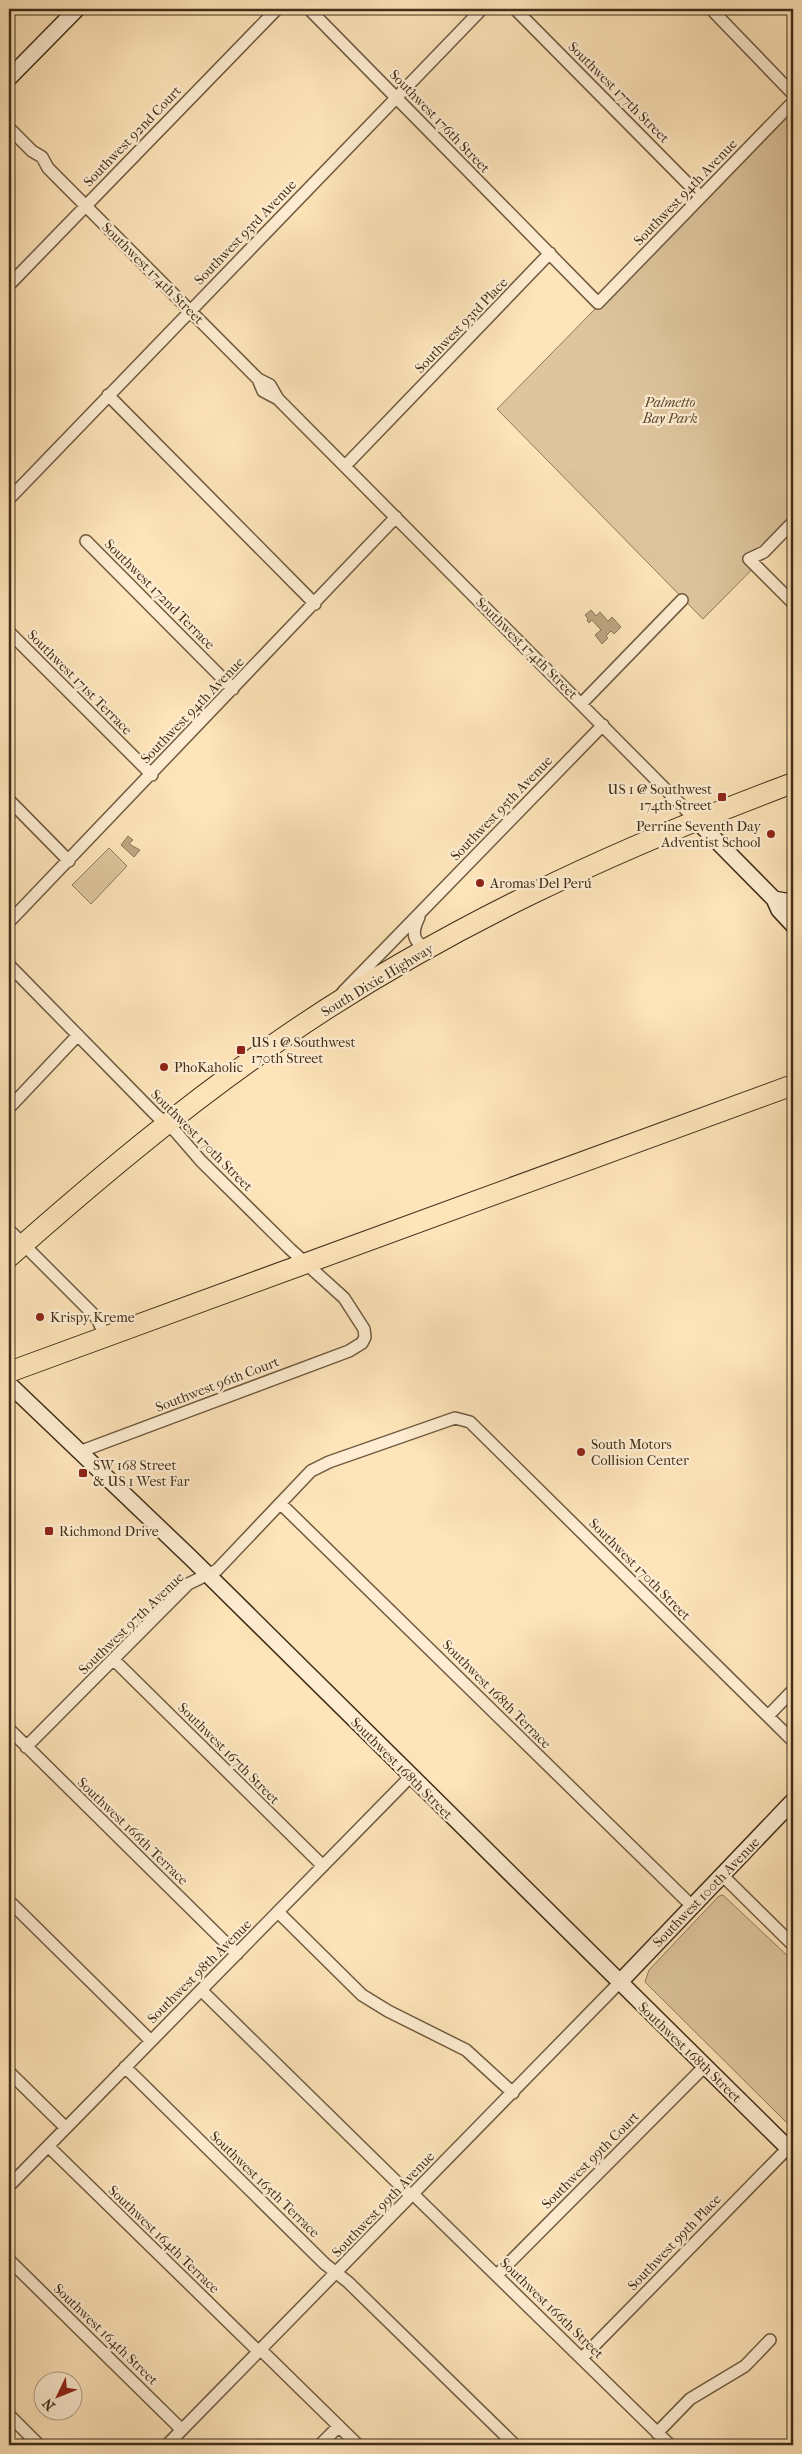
<svg xmlns="http://www.w3.org/2000/svg" width="802" height="2454" font-family="'IM FELL French Canon',serif">
<rect width="100%" height="100%" fill="#fee4b9"/>
<filter id="stains"><feTurbulence type="fractalNoise" baseFrequency=".004" numOctaves="4"/><feColorMatrix values="0 0 0 0 .2 0 0 0 0 .09 0 0 0 0 .02 0 0 0 .5 -.17"/></filter>
<radialGradient id="worn" r=".72"><stop offset=".6" stop-color="#630" stop-opacity="0"/><stop offset="1" stop-color="#630" stop-opacity=".3"/></radialGradient>
<!-- green -->
<path fill="#dec59d" stroke="#8f795a" d="M793,107V528L703,619L497,409Z
M109,848L127,866L91,904L72,885Z
M723,1895L793,1961V2129L645,1982L649,1970L719,1896Z"/>
<!-- water -->
<path fill="#bda682" stroke="#8b7657" d="M591,610L596,616L600,612L608,621L612,617L621,627L614,634L611,631L606,636L608,638L602,644L595,635L601,630L592,620L589,623L587,620L588,619L585,615Z
M128,836L133,840L129,844L140,850L134,857L121,845Z"/>
<g fill="none" stroke-linecap="round" stroke-linejoin="round">
<!-- street casing -->
<g stroke="#705b40" stroke-width="14">
<path id="street" d="M309,9L598,303L793,102
M515,9L701,197
M711,9L793,94
M9,128L32,151L42,157L48,168L258,379L270,385L278,399L696,820
M9,285L277,9
M258,379L263,391L278,399
M108,395L315,604
M345,466L550,253
M9,499L482,9
M793,522L764,552L749,559L793,603
M86,541L233,689
M9,632L152,775
M582,703L682,600
M9,800L69,861
M419,917C412,931 411,943 429,948
M9,922L396,517
M9,965L156,1115L175,1131L201,1161L290,1249L344,1298L364,1329L365,1337L362,1343L349,1351L79,1452
M343,992L603,725
M9,1108L78,1035
M9,1230L92,1313L98,1320L105,1337
M281,1504L692,1906
M114,1660L323,1866
M768,1716L793,1690
M9,1729L237,1954
M26,1747L188,1584L217,1570L311,1471L329,1462L455,1418L470,1422L793,1741
M722,1875L793,1945
M9,1901L151,2041
M278,1912L362,1995L388,2011L466,2050L513,2093
M201,1990L411,2196
M125,2067L325,2264L348,2282L515,2445
M9,2072L66,2128
M49,2147L259,2352
M9,2186L411,1776
M413,2194L670,2445
M9,2260L182,2430
M497,2275L705,2066
M261,2350L358,2445
M582,2358L788,2148
M9,2415L39,2445
M657,2433L690,2399L745,2366L770,2340
M167,2445L619,1983
M320,2445L339,2426"/>
</g>
<!-- secondary casing -->
<g stroke="#402d17" stroke-width="18">
<path id="secondary" d="M9,78L77,9
M696,820L774,899
M793,906L785,901L774,899L779,910L793,925
M9,1384L192,1559L793,2153
M619,1983L793,1801"/>
</g>
<!-- highway casing -->
<g stroke="#402d17" stroke-width="22">
<path id="highway" d="M9,1257C96,1180 184,1106 280,1040C439,930 613,850 793,783
M9,1372L793,1085"/>
</g>
<!-- street -->
<use href="#street" stroke="#feedd2" stroke-width="11"/>
<!-- secondary -->
<use href="#secondary" stroke="#feedd2" stroke-width="15"/>
<!-- highway -->
<use href="#highway" stroke="#fee4b9" stroke-width="20"/>
</g>
<!-- markers -->
<g fill="#8f2418" stroke="#feedd2" stroke-width="2">
<rect x="717" y="792" width="10" height="10" rx="2.5"/>
<circle cx="771" cy="834" r="5"/>
<circle cx="480" cy="883" r="5"/>
<rect x="236" y="1045" width="10" height="10" rx="2.5"/>
<circle cx="164" cy="1067" r="5"/>
<circle cx="40" cy="1317" r="5"/>
<circle cx="581" cy="1452" r="5"/>
<rect x="78" y="1468" width="10" height="10" rx="2.5"/>
<rect x="44" y="1526" width="10" height="10" rx="2.5"/>
</g>
<g text-anchor="middle" stroke-width="4.5" stroke-linejoin="round" paint-order="stroke">
<!-- street labels -->
<g font-size="14" fill="#402d17" stroke="#feedd2">
<text transform="translate(619 92) rotate(45)" y="5">Southwest 177th Street</text>
<text transform="translate(440 121) rotate(46)" y="5">Southwest 176th Street</text>
<text transform="translate(132 136) rotate(-46)" y="5">Southwest 92nd Court</text>
<text transform="translate(685 192) rotate(-46)" y="5">Southwest 94th Avenue</text>
<text transform="translate(245 232) rotate(-46)" y="5">Southwest 93rd Avenue</text>
<text transform="translate(153 273) rotate(45)" y="5">Southwest 174th Street</text>
<text transform="translate(461 325) rotate(-46)" y="5">Southwest 93rd Place</text>
<text transform="translate(160 594) rotate(45)" y="5">Southwest 172nd Terrace</text>
<text transform="translate(527 648) rotate(45)" y="5">Southwest 174th Street</text>
<text transform="translate(80 682) rotate(45)" y="5">Southwest 171st Terrace</text>
<text transform="translate(192 710) rotate(-46)" y="5">Southwest 94th Avenue</text>
<text transform="translate(501 808) rotate(-46)" y="5">Southwest 95th Avenue</text>
<text transform="translate(377 980) rotate(-31)" y="5">South Dixie Highway</text>
<text transform="translate(202 1140) rotate(45)" y="5">Southwest 170th Street</text>
<text transform="translate(217 1384) rotate(-21)" y="5">Southwest 96th Court</text>
<text transform="translate(640 1569) rotate(45)" y="5">Southwest 170th Street</text>
<text transform="translate(131 1623) rotate(-44)" y="5">Southwest 97th Avenue</text>
<text transform="translate(497 1694) rotate(45)" y="5">Southwest 168th Terrace</text>
<text transform="translate(229 1753) rotate(45)" y="5">Southwest 167th Street</text>
<text transform="translate(402 1768) rotate(45)" y="5">Southwest 168th Street</text>
<text transform="translate(133 1831) rotate(44)" y="5">Southwest 166th Terrace</text>
<text transform="translate(706 1892) rotate(-46)" y="5">Southwest 100th Avenue</text>
<text transform="translate(199 1971) rotate(-45)" y="5">Southwest 98th Avenue</text>
<text transform="translate(690 2052) rotate(44)" y="5">Southwest 168th Street</text>
<text transform="translate(590 2160) rotate(-45)" y="5">Southwest 99th Court</text>
<text transform="translate(265 2184) rotate(44)" y="5">Southwest 165th Terrace</text>
<text transform="translate(383 2204) rotate(-46)" y="5">Southwest 99th Avenue</text>
<text transform="translate(164 2239) rotate(44)" y="5">Southwest 164th Terrace</text>
<text transform="translate(674 2242) rotate(-46)" y="5">Southwest 99th Place</text>
<text transform="translate(552 2308) rotate(44)" y="5">Southwest 166th Street</text>
<text transform="translate(106 2334) rotate(44)" y="5">Southwest 164th Street</text>
</g>
<!-- park labels -->
<g font-size="14" font-style="italic" fill="#604b32" stroke="#feedd2">
<text x="670" y="407">Palmetto<tspan x="670" dy="16">Bay Park</tspan></text>
</g>
<!-- poi labels -->
<g font-size="14" fill="#402d17" stroke="#feedd2" text-anchor="start">
<text x="712" y="794" text-anchor="end">US 1 @ Southwest<tspan x="712" dy="16">174th Street</tspan></text>
<text x="761" y="831" text-anchor="end">Perrine Seventh Day<tspan x="761" dy="16">Adventist School</tspan></text>
<text x="490" y="888">Aromas Del Perú</text>
<text x="251" y="1047">US 1 @ Southwest<tspan x="251" dy="16">170th Street</tspan></text>
<text x="174" y="1072">PhoKaholic</text>
<text x="50" y="1322">Krispy Kreme</text>
<text x="591" y="1449">South Motors<tspan x="591" dy="16">Collision Center</tspan></text>
<text x="93" y="1470">SW 168 Street<tspan x="93" dy="16">&amp; US 1 West Far</tspan></text>
<text x="59" y="1536">Richmond Drive</text>
</g>
</g>
<!-- margin -->
<rect width="802" height="2454" fill="none" stroke="#fee4b9" stroke-width="30"/>
<rect x="10" y="10" width="782" height="2434" fill="none" stroke="#402d17" stroke-width="2.5"/>
<rect x="15" y="15" width="772" height="2424" fill="none" stroke="#402d17"/>
<!-- north arrow -->
<g transform="translate(58 2396) rotate(227)"><circle r="24" fill="#feedd2" stroke="#b2a087"/>
<path d="M0-4L9 19L0 12L-9 19Z" fill="#8f2418"/>
<text y="-8" font-size="14" font-weight="bold" text-anchor="middle" fill="#402d17">N</text>
</g>
<rect width="100%" height="100%" filter="url(#stains)"/>
<rect width="100%" height="100%" fill="url(#worn)"/>
</svg>
